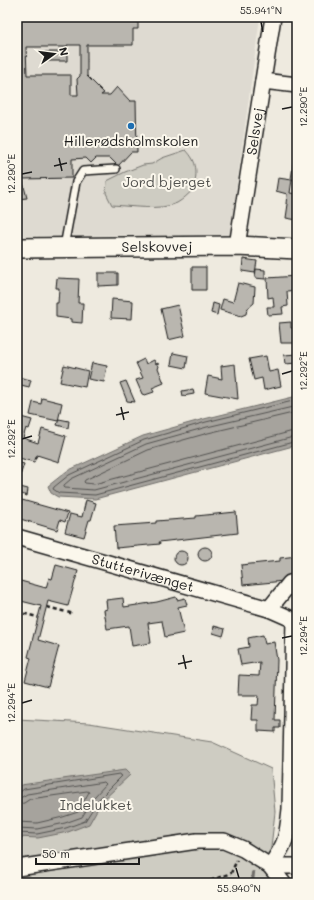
<svg xmlns="http://www.w3.org/2000/svg" width="314" height="900" font-family="Mali,sans-serif">
<rect width="100%" height="100%" fill="#eeeadf"/>
<filter id="ink" filterUnits="userSpaceOnUse"><feTurbulence type="fractalNoise" baseFrequency=".025" numOctaves="2"/><feDisplacementMap in="SourceGraphic" scale="8" xChannelSelector="R" yChannelSelector="G"/><feConvolveMatrix kernelMatrix="1 2 1 2 8 2 1 2 1" color-interpolation-filters="sRGB"/></filter>
<g filter="url(#ink)">
<!-- built -->
<path fill="#dedad1" d="M17,17H260L230,235L17,236Z"/>
<!-- green -->
<path fill="#ceccc2" stroke="#75746f" d="M186,150C198,163 197,171 194,189C189,193 183,200 177,203C161,211 129,206 112,205L106,193L107,181L125,172L143,165L152,164L162,158Z
M17,719L89,723L212,742L271,769L275,812L269,865L283,883H17Z"/>
<!-- water -->
<path fill="#a6a39d" stroke="#6f6d69" d="M297,396V445L95,499L58,497L51,493L48,486L67,471L143,436L204,419Z
M125,770L130,775L102,801L89,824L68,832L38,838L17,837V791L21,785Z"/>
<g fill="none" stroke-linecap="round" stroke-linejoin="round">
<!-- shore -->
<path stroke="#535250" stroke-width="1" d="M297,400L206,422L144,440L69,475L54,487L53,489L59,493L95,495L297,441
M297,406L207,427L146,444L71,479L64,485V487L65,488L94,490L297,436
M297,412L208,433L148,450L85,480L84,482L85,483L94,484L297,430
M17,793L20,792L24,789L119,774L122,776L99,799L85,821L66,828L37,834L17,833
M17,798L22,797L27,794L104,782L106,784L95,796L82,817L65,823L37,829L17,828
M17,804L24,803L30,799L87,791L89,792L78,812L63,817L37,823L17,822"/>
<!-- stream -->
<path stroke="#6f6d69" stroke-width="4" d="M252,883L253,873"/>
</g>
<!-- building -->
<path fill="#b9b6af" stroke="#1c1c1c" fill-rule="evenodd" d="M17,17H133V20L138,19V29H133V45H87V76L104,93L101,95H110L117,87L130,101H136L137,152H131L118,166L110,158H96L91,163L86,158L72,159V178L22,179L27,198L17,199ZM67,45H80V76L77,79L78,95H71V75H27L26,47H67Z
M45,52H67V61H45Z
M294,159H297V180L291,179Z
M278,178L292,180L290,193L297,194V220L286,218L288,204H286L287,194L276,191Z
M243,259L257,261L255,273L242,271Z
M192,267H206V290H192Z
M256,269L265,270V279L255,278Z
M98,273H118V285L98,286Z
M297,276V290L287,291L288,306L282,307L283,314L268,315L267,307H274L273,297L268,298L267,278Z
M57,278L79,279L78,303H83L82,323L71,322V319L56,317V303H58L59,288H56Z
M238,283L255,287L254,303L247,309L246,314L241,316L220,310L223,299L233,302Z
M112,299L133,301L132,319L111,318Z
M213,303L219,305L217,315L211,313Z
M178,305L185,336L168,340L161,309Z
M291,322V328H297V343H281L279,323Z
M173,353L188,356L186,368L171,365Z
M297,354V363L285,364L284,355Z
M266,356L269,372L278,370L281,386L264,390L262,378L254,380L249,359Z
M144,359L146,364L154,360L156,364L158,363L159,367L158,368L164,383L152,388L154,392L145,395L142,394L136,380L143,378L136,363Z
M92,363L107,366L104,382L88,379Z
M235,364L238,399L205,393L208,376L222,379L221,366Z
M64,365L88,371L85,387L60,382Z
M18,377L31,380L29,387L17,384Z
M126,381L135,402L127,401L120,383Z
M193,389L194,394L183,396L182,391Z
M42,398L62,403L58,421L30,415L33,402L41,404Z
M17,416L32,420L29,429L26,428L23,438L38,443L42,429L66,436L59,462L37,455L34,462L19,458L20,455L17,454Z
M59,419L69,421L68,428L57,425Z
M17,462L24,464L17,485Z
M20,487L28,489L27,496L19,493Z
M22,500L68,513L65,522L60,520L57,530L17,518Z
M86,500L96,503L91,520H89L84,537L65,532L70,514L82,517Z
M236,512L238,533L159,542L160,544L116,548L114,526L156,523V521L196,518V516Z
M198 554a7 7 0 1 1 14 0a7 7 0 1 1-14 0Z
M174 558a7 7 0 1 1 14 0a7 7 0 1 1-14 0Z
M297,556V577L284,578V581L243,585L241,565L280,561V558Z
M56,565L78,571L68,606L48,601L38,640L59,646L48,687L25,681L31,658L28,657L41,606L17,600V580L46,588L49,578L52,579Z
M176,597L177,600L185,598L187,605L178,607L184,633L165,637L162,621L148,623L151,643L132,646L129,626L107,629L104,610L107,609L106,600L123,598L124,607L157,602Z
M214,626L225,629L223,636L213,633Z
M263,635L265,644L274,642L277,660L275,720H280V728H275V732L258,731V720H251L252,705H258L259,695H238L239,675L259,676L260,662L241,665L238,649L249,647L248,638Z"/>
<g fill="none" stroke-linecap="round" stroke-linejoin="round">
<!-- service casing -->
<g stroke="#1c1c1c" stroke-width="10">
<path id="service" d="M64,247L76,182L83,171L116,169"/>
</g>
<!-- minor casing -->
<g stroke="#1c1c1c" stroke-width="18">
<g id="minor">
<path d="M263,81L297,85"/>
<path id="s1" d="M237,246L273,17"/>
<path id="s2" d="M17,537L269,609L294,620L290,809C287,837 287,842 270,866"/>
<path d="M269,609L290,583L297,582"/>
<path d="M270,866H297"/>
<path d="M17,868L197,841H224L243,849L270,866L283,883"/>
</g>
</g>
<!-- tertiary casing -->
<g stroke="#1c1c1c" stroke-width="22">
<g id="tertiary">
<path id="s3" d="M17,248L237,246L297,249"/>
</g>
</g>
<!-- path -->
<path stroke="#1c1c1c" stroke-width="2.5" stroke-dasharray="4 3" stroke-linecap="butt" d="M47,607L74,614
M17,612L38,617
M204,883L231,873L237,860"/>
<!-- service -->
<use href="#service" stroke="#fbf7ec" stroke-width="7"/>
<!-- minor -->
<use href="#minor" stroke="#fbf7ec" stroke-width="15"/>
<!-- tertiary -->
<use href="#tertiary" stroke="#fbf7ec" stroke-width="19"/>
</g>
</g>
<!-- ticks -->
<path fill="none" stroke="#1c1c1c" stroke-width="1.5" d="M261,22L263,32M282,109L292,107M59,158L62,171M54,166L67,163M22,174L32,172M282,374L292,371M121,407L124,420M116,415L129,412M22,439L32,436M282,638L292,636M183,655L186,669M178,664L192,661M22,703L32,700M236,868L239,878"/>
<!-- markers -->
<circle fill="#1f6fb2" stroke="#fbf7ec" stroke-width="1.5" cx="131" cy="126" r="4"/>
<g text-anchor="middle" stroke-width="4" stroke-linejoin="round" paint-order="stroke">
<!-- street labels -->
<g font-size="14" fill="#1c1c1c" stroke="#fbf7ec">
<text dy="5" stroke="none"><textPath href="#s1" startOffset="116">Selsvej</textPath></text>
<text dy="5" stroke="none"><textPath href="#s3" startOffset="140">Selskovvej</textPath></text>
<text dy="5" stroke="none"><textPath href="#s2" startOffset="131">Stutterivænget</textPath></text>
</g>
<!-- poi labels -->
<g font-size="14" fill="#1c1c1c" stroke="#fbf7ec">
<text x="131" y="146">Hillerødsholmskolen</text>
</g>
<!-- park labels -->
<g font-size="14" fill="#51514e" stroke="#fbf7ec">
<text x="167" y="187">Jord bjerget</text>
<text x="96" y="810">Indelukket</text>
</g>
</g>
<!-- margin -->
<rect width="314" height="900" fill="none" stroke="#fbf7ec" stroke-width="44"/>
<!-- north arrow -->
<g transform="translate(54 54) rotate(76)" stroke="#fbf7ec" stroke-width="3" paint-order="stroke">
<path d="M0-3L7 15L0 10L-7 15Z" fill="#1c1c1c"/>
<text y="-6" font-size="11" font-weight="bold" text-anchor="middle" fill="#1c1c1c">N</text>
</g>
<!-- scale -->
<path d="M36 858v6h103v-6" fill="none" stroke="#1c1c1c" stroke-width="2"/>
<text x="42" y="858" font-size="12" fill="#1c1c1c" stroke="#fbf7ec" stroke-width="3" paint-order="stroke">50 m</text>
<rect x="22" y="22" width="270" height="856" fill="none" stroke="#1c1c1c" stroke-width="1.5"/>
<g font-size="10" text-anchor="middle" fill="#1c1c1c">
<text x="261" y="14">55.941°N</text>
<text transform="translate(303 107) rotate(-90)" y="4">12.290°E</text>
<text transform="translate(11 174) rotate(-90)" y="4">12.290°E</text>
<text transform="translate(303 371) rotate(-90)" y="4">12.292°E</text>
<text transform="translate(11 439) rotate(-90)" y="4">12.292°E</text>
<text transform="translate(303 636) rotate(-90)" y="4">12.294°E</text>
<text transform="translate(11 703) rotate(-90)" y="4">12.294°E</text>
<text x="239" y="892">55.940°N</text>
</g>
</svg>
